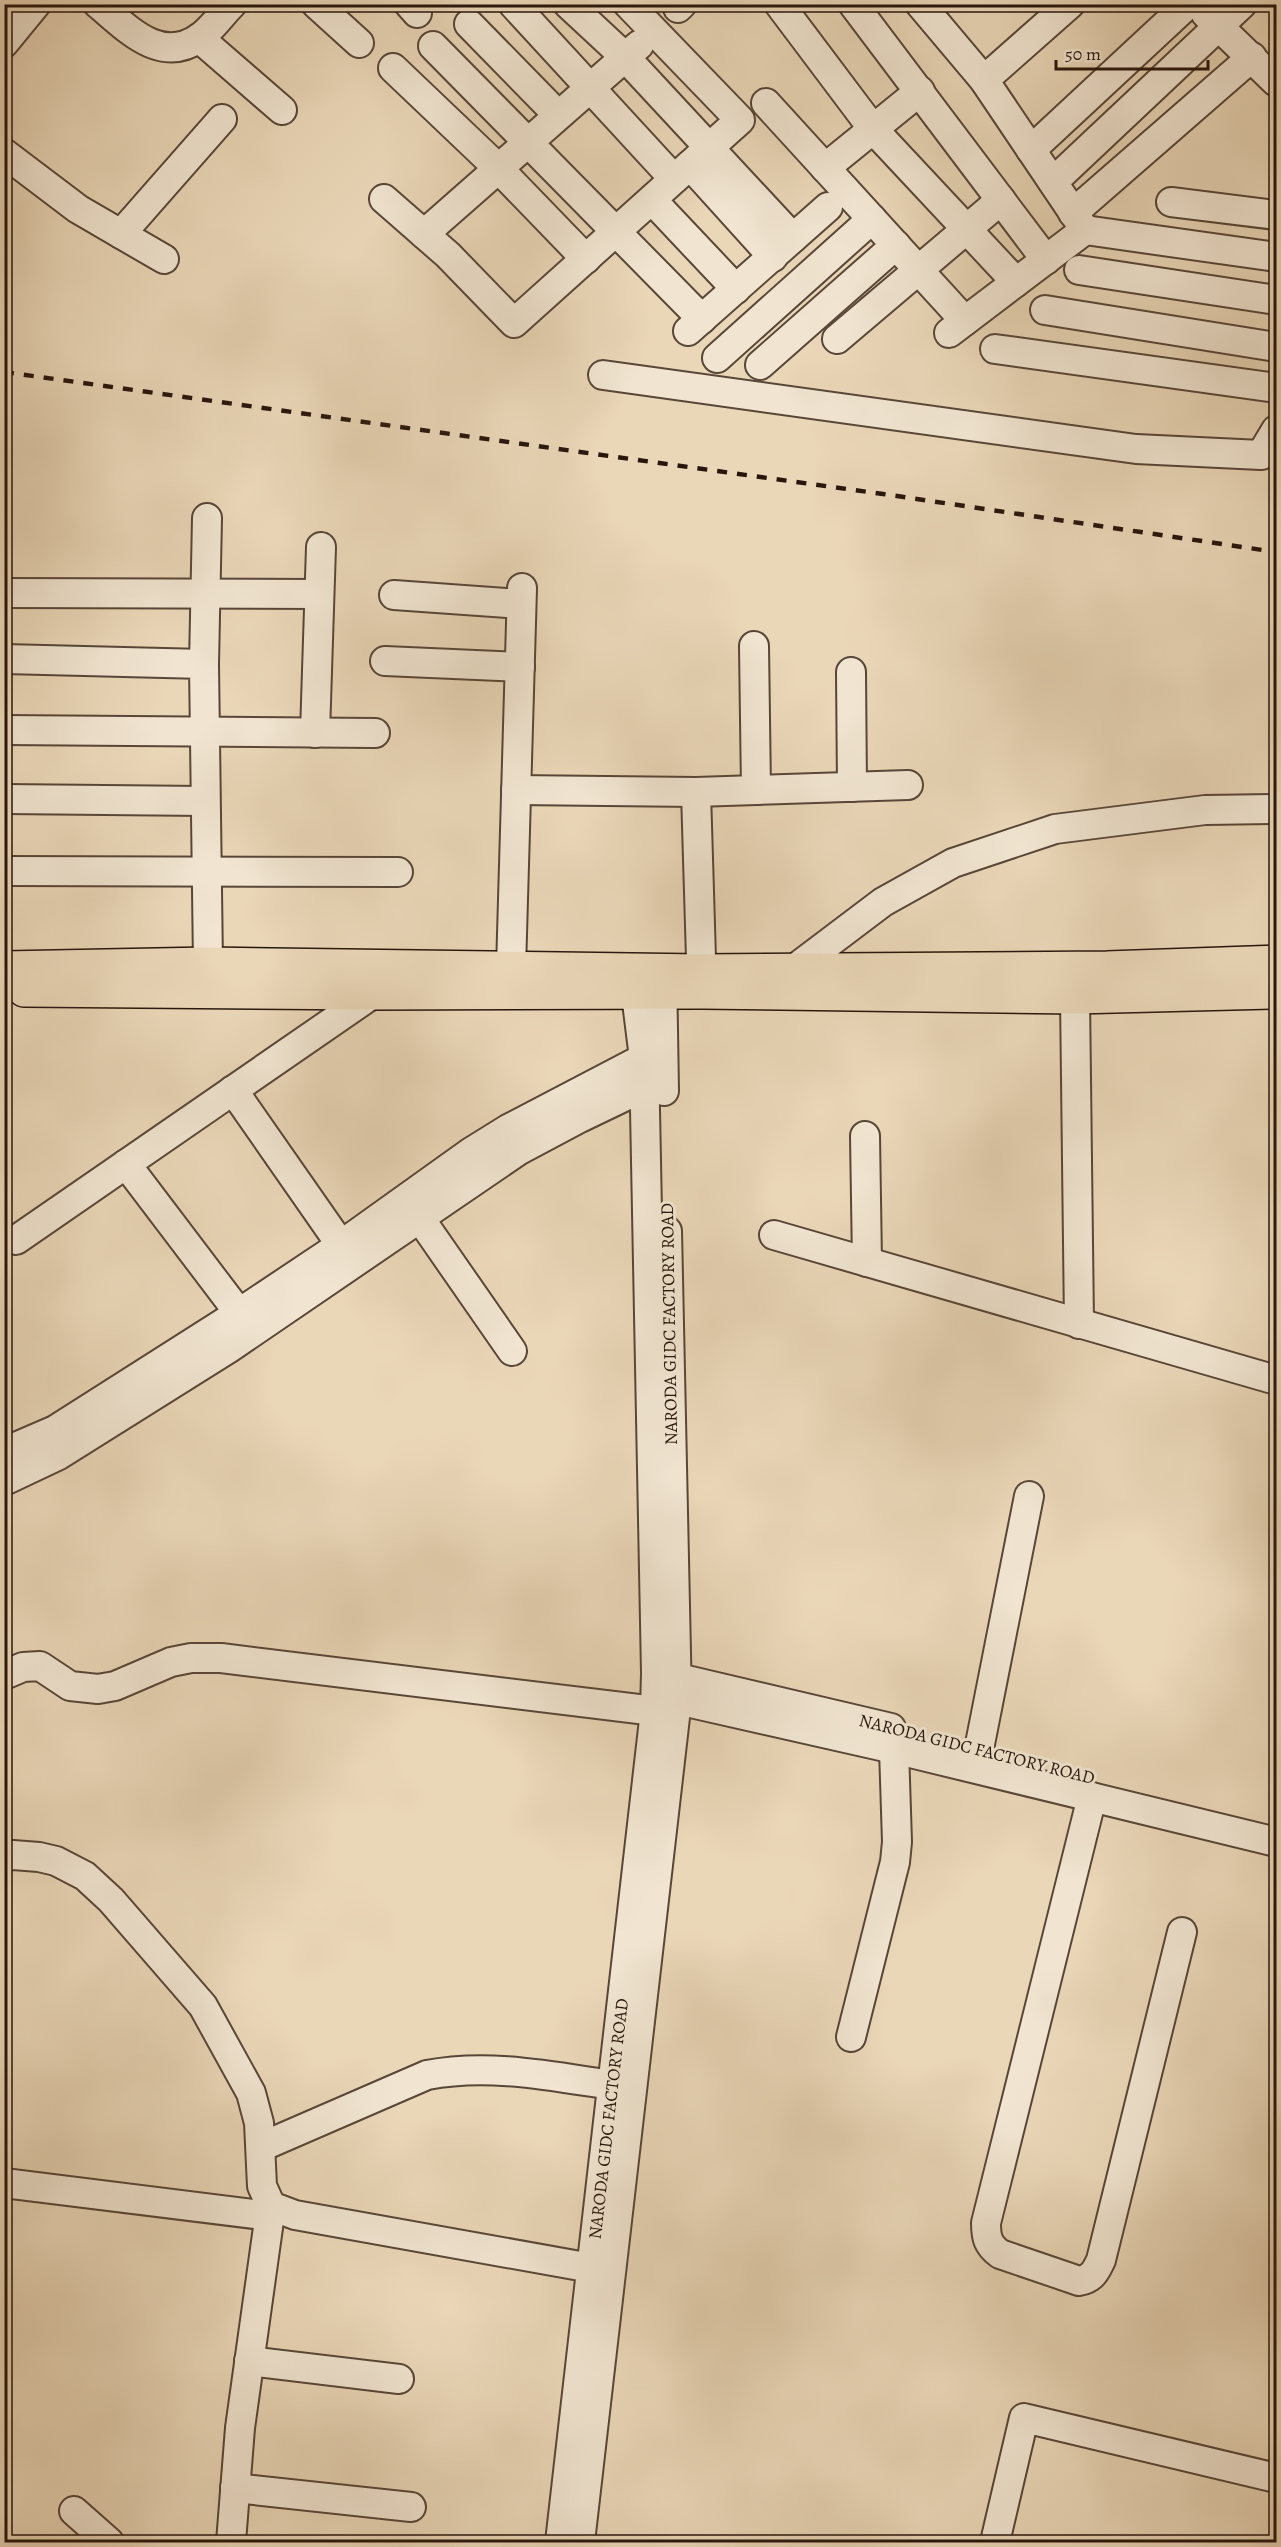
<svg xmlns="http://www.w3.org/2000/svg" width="1281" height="2547" font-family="Alegreya,serif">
<rect width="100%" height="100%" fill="#ead7b8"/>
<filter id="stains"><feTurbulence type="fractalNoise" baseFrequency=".00333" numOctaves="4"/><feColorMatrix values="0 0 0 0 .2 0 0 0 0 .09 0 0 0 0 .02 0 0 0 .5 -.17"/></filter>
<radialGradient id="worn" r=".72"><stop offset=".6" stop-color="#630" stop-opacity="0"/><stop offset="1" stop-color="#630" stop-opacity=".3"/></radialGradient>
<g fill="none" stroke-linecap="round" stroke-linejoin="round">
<!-- minor casing -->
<g stroke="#584638" stroke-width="32">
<g id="minor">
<path d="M98,4C127,28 160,65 199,38C211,30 221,15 232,4"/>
<path d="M316,4L359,43"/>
<path d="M409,4L417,13"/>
<path d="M513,4L674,179"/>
<path d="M568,4L625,57L793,238"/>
<path d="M779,4L873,129L1016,282"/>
<path d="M853,4L1046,260"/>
<path d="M920,4L984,80"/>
<path d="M1070,4L984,80L1085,230"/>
<path d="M678,8L682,4"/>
<path d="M1206,14L1276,82"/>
<path d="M469,24L558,115"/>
<path d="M199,38L282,110"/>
<path d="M4,43L36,4"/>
<path d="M433,46L702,319"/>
<path d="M393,68L499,169L586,259"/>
<path d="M766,103L965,321"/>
<path d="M1031,150L1188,4"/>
<path d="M4,153L78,209L164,259"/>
<path d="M690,165L773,257"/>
<path d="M825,168L920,91"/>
<path d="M1053,182L1242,4"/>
<path d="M384,199L448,255L514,323L740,120L628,4"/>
<path d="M652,200L736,289"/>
<path d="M1171,202L1276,215"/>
<path d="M1073,213L1252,57"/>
<path d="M121,234L222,119"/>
<path d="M424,234L639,45"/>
<path d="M1079,270L1276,300"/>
<path d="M1045,310L1276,347"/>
<path d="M688,331L828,207"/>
<path d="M949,333L1085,230L1276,257"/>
<path d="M837,339L1001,200"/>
<path d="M995,349L1276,388"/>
<path d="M717,358L872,219"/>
<path d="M760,365L896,245"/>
<path d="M603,375L1136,449L1261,455L1276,430"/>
<path d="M4,593L319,594"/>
<path d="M394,595L521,604"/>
<path d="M754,646L756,790"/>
<path d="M4,659L204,664L208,964"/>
<path d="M385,661L520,667"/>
<path d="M204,664L207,518"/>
<path d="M851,672L852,787"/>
<path d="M4,730L375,733"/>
<path d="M315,733L321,547"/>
<path d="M516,790L696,792L908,785"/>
<path d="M696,792L702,992"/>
<path d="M4,799L205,801"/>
<path d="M4,871L398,872"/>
<path d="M511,969L522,588"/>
<path d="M662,970L664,1091"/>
<path d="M793,970L883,902L953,863L1055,829L1205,810L1276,809"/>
<path d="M1075,997L1079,1324"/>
<path d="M233,1090L341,1245"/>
<path d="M865,1136L867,1262"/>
<path d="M126,1164L239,1313"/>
<path d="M419,1217L512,1351"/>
<path d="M774,1235L1276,1380"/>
<path d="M16,1240L374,993"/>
<path d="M4,1452L55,1430L239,1313L341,1245L471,1152L508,1129L644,1058L659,1052"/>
<path d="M4,1481L59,1455L228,1349L518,1151L580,1118L659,1080"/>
<path d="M661,1674L891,1728"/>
<path d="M4,1675L23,1667L40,1666L70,1686L98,1689L115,1686L171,1662L191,1658H221L655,1711"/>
<path d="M660,1696L894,1749L1276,1842"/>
<path d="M979,1749L1029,1496"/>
<path d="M1092,1797L986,2223C986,2238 988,2245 1000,2254L1079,2281C1092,2279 1096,2271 1101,2260L1182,1932"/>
<path d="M4,1857L13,1855L39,1857L56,1861L85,1876L111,1900L203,2006L251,2093L259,2123L262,2186L271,2206L295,2215L608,2271"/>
<path d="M851,2037L895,1862L897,1842L894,1749"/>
<path d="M261,2147L427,2075C488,2063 551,2076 611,2085"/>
<path d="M4,2183L270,2216"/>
<path d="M249,2361L399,2379"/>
<path d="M235,2488L411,2507"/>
<path d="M74,2511L109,2542"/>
<path d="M231,2542L240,2428L271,2206"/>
<path id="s1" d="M560,2542L655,1711L656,1673L644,1058L633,970"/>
<path d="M580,2542L677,1700L667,1231"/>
<path d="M995,2542L1024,2418L1276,2478"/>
</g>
</g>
<!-- major casing -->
<g stroke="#28160d" stroke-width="36">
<path id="major" d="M4,968L208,964L702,971L1107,968L1276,962
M24,990L374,993L702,992L1075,997L1276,992"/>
</g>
<!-- minor -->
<use href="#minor" stroke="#f1e5d1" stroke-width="28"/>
<!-- major -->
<use href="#major" stroke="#ead7b8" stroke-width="33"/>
<!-- rail -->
<path stroke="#28160d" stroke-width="4.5" stroke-dasharray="10 10" stroke-linecap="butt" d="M4,372L883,494L1276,552"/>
</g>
<g text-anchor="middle" stroke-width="6" stroke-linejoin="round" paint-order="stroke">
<!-- street labels -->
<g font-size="18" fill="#28160d" stroke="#f1e5d1">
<text transform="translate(669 1324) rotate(-91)" y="6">NARODA GIDC FACTORY ROAD</text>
<text transform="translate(977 1749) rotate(14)" y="6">NARODA GIDC FACTORY ROAD</text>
<text dy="6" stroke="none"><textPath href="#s1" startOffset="426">NARODA GIDC FACTORY ROAD</textPath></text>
</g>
</g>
<!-- margin -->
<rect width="1281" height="2547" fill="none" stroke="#ead7b8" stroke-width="24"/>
<rect x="6" y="6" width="1269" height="2535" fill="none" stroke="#28160d" stroke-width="3"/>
<rect x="12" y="12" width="1257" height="2523" fill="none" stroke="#28160d" stroke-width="1.5"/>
<!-- scale -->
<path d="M1056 60v9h152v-9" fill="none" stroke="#28160d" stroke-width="3"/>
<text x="1065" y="60" font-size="18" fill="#28160d" stroke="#f1e5d1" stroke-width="4.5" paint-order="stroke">50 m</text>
<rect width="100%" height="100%" filter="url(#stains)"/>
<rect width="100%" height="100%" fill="url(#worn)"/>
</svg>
